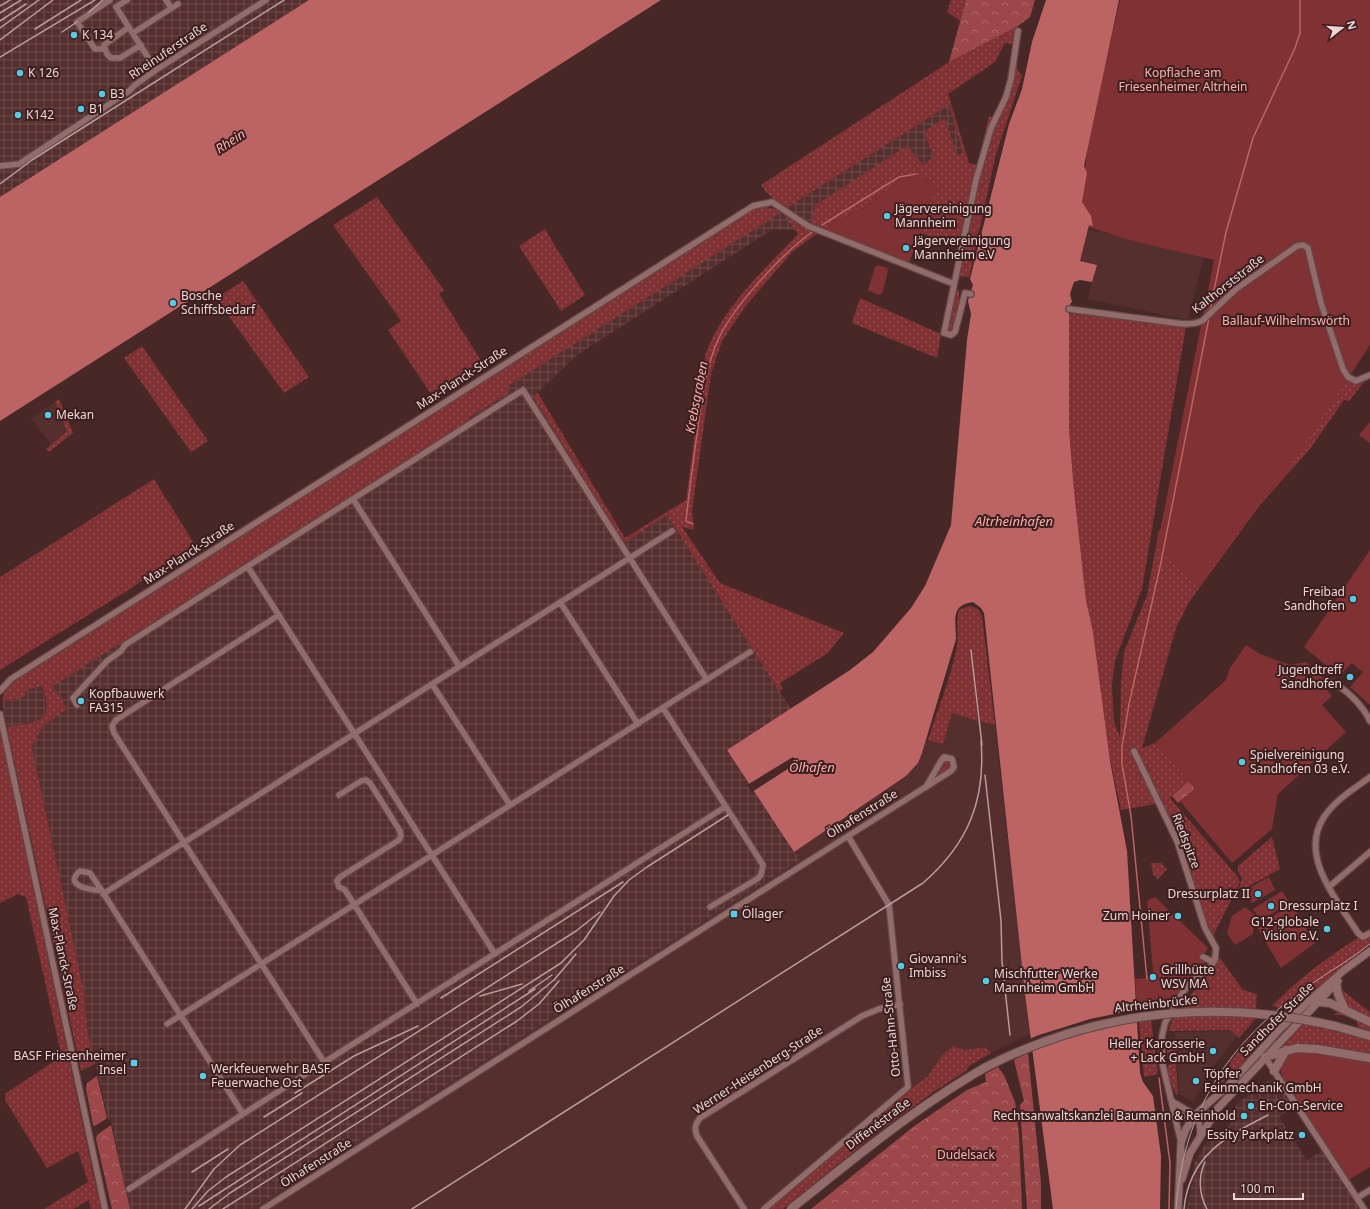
<svg xmlns="http://www.w3.org/2000/svg" width="1370" height="1209" font-family="'Noto Sans',sans-serif">
<defs>
<pattern id="industrial-grid" width="8" height="8" patternUnits="userSpaceOnUse"><rect width="8" height="8" fill="#552e2e"/><path d="M0 4h8M4 0v8" fill="none" stroke="#6e4c4c"/></pattern>
<pattern id="grass-dots" width="8" height="8" patternUnits="userSpaceOnUse"><rect width="8" height="8" fill="#803134"/><path d="M2 2h.1M6 6h.1" fill="none" stroke="#924e51" stroke-width="1.8" stroke-linecap="round"/></pattern>
<pattern id="forest-crowns" width="20" height="18" patternUnits="userSpaceOnUse"><rect width="20" height="18" fill="#9c4749"/><path d="M2 6a3 3 0 1 1 6 0M12 15a3 3 0 1 1 6 0" fill="none" stroke="#af696b"/></pattern>
</defs>
<rect width="100%" height="100%" fill="#472827"/>
<!-- built -->
<path fill="#552e2e" d="M1088,229L1204,256L1188,320L1088,299L1095,268L1080,261Z
M55,402L67,431L51,444L31,418Z
M952,713L995,725L1030,1034L991,1053L985,1047L964,1050L958,1048L937,1064L928,1076L892,1103L768,1209H252L800,860L794,852L906,776L922,753L927,739L943,744Z
M1231,1031L1237,1036L1213,1067L1193,1102L1179,1094L1177,1052L1188,1041L1175,1042V1032Z"/>
<!-- industrial -->
<path fill="url(#industrial-grid)" d="M0,0H309L0,197Z
M949,105L963,153L957,156L945,118L925,136L934,157L923,164L907,146L810,225L785,209Z
M782,211L796,230L773,229L577,355L534,396L624,543L667,515L791,709L727,750L800,860L252,1209H130L112,1124L108,1118L87,1028L84,992L32,746L43,726L67,709L52,686L470,420L469,418L509,392L507,387Z
M42,686L46,705L44,717L39,721L7,727L2,702L25,697L26,690Z
M1275,1077L1294,1107L1279,1117L1307,1160L1323,1150L1361,1209H1187L1195,1162L1211,1134L1219,1140L1234,1118V1109L1239,1102L1257,1088Z"/>
<!-- grass -->
<path fill="url(#grass-dots)" fill-rule="evenodd" d="M951,0H966L960,21L947,12Z
M1018,26L1014,45L1005,43L995,62L948,94L969,163L977,165L989,116L998,119L1009,97L1015,65L1022,76L996,154L969,277L958,276L960,247L920,233L937,186L919,177L902,178L866,207L830,224L827,232L822,230L792,252L745,307L722,341L711,374L692,511L694,530L682,527L720,583L844,633L828,653L780,683L783,689L779,691L667,515L624,543L533,396L538,393L625,538L686,500L705,356C722,307 763,271 798,234L782,212L507,387L510,392L469,418L471,420L53,686L67,709L43,726L32,747L84,992L87,1028L95,1064L81,1071L7,727C38,721 55,724 42,686L26,690L25,697L2,702C3,692 7,688 14,681L754,209L763,206L782,211L785,209L766,192L761,185L949,62ZM949,105L963,153L957,155L945,118L928,129L925,136L934,157L923,164L907,146L815,205L811,225L785,209Z
M377,197L444,290L439,294L482,362L431,394L388,330L401,321L333,225Z
M545,229L585,295L561,311L519,246Z
M243,281L309,377L284,393L216,298Z
M956,289L959,290C959,303 959,324 950,333L945,332Z
M860,298L941,334L937,358L852,323Z
M1084,312L1186,326L1142,589L1115,661L1112,685L1114,722L1120,737L1121,682L1124,652L1147,595L1159,530L1170,533L1332,371L1357,383L1364,382L1349,401L1344,400L1310,449L1260,505L1189,602L1176,628L1142,748L1155,743L1189,781L1170,798L1237,876L1240,882L1212,938L1161,803L1121,810L1108,749L1093,632L1086,600L1074,491L1069,429V314Z
M142,346L208,441L191,452L124,358Z
M59,399L73,433L49,452L46,449L67,431L55,402Z
M154,479L195,545L130,589L0,670V577Z
M969,606C976,607 979,609 982,616L995,725L980,721L972,651H971L978,721L952,713L943,744L928,740C937,710 950,681 956,650C960,637 955,623 959,610Z
M0,730L94,1179L102,1209H91L89,1200L73,1209H44L88,1182L78,1151L47,1168L5,1100L6,1093L59,1058L60,1049L26,897L18,894L0,903Z
M946,760L950,763L949,768L934,778Z
M1272,837L1280,869L1244,889L1239,888L1242,879L1238,871V866Z
M1151,863H1161L1167,869L1158,879L1153,874Z
M1370,935V944L1295,1010L1272,1006C1298,979 1326,958 1358,938L1366,939Z
M1220,958L1243,990L1257,994L1255,1019L1239,1038L1230,1030L1169,1031L1172,1019Z
M1343,991L1370,1012V1020L1344,1004L1340,993Z
M1338,1011L1370,1025V1031L1358,1027L1357,1021L1342,1015H1334Z
M1151,1020L1158,1074L1144,1077L1139,1022Z
M1271,1020L1285,1021L1230,1080L1226,1079L1216,1089L1231,1063L1230,1062L1246,1043Z
M1304,1023L1370,1040V1056L1297,1046L1280,1049Z
M1167,1043H1184L1175,1052L1177,1056L1167,1059Z
M953,1046L964,1050L985,1047L991,1053L969,1066L966,1071L935,1091L878,1132L783,1209H768L892,1103L928,1076L943,1054Z
M1176,1061L1178,1094L1176,1095L1168,1075V1066Z"/>
<!-- forest -->
<path fill="url(#forest-crowns)" d="M966,0H1035L1030,17L1018,26L949,62Z
M1189,781L1195,789L1178,803L1172,796Z
M1028,1053L1041,1183V1209H1027L1020,1105L1024,1101L1014,1060Z
M998,1067L1004,1075L1015,1102L1019,1135L1022,1209H811L913,1127L967,1090L986,1082L985,1074Z
M97,1076L107,1118L95,1126L93,1125L86,1089L87,1083Z
M111,1125L130,1209H112L96,1139L97,1135Z"/>
<!-- park -->
<path fill="#803134" d="M1120,0H1370V345L1289,468L1249,517L1207,575L1197,586L1157,546L1214,260L1129,240L1083,225L1081,204L1089,134Z
M919,177L938,186L909,263L827,232L830,224L866,207L902,178Z
M878,265L887,268L888,271L882,294L878,295L868,290L875,267Z
M1370,422V443L1359,435Z
M1370,550V705L1350,687L1363,672L1352,663L1339,676L1304,647Z
M1246,645L1260,654L1290,665L1306,662L1324,679L1322,684L1332,696L1322,705L1346,732L1278,794L1272,829L1232,863L1180,801L1195,789L1155,743L1226,680L1230,668Z
M1269,877L1275,890L1252,903L1246,890Z
M1282,891L1289,902L1261,921L1253,909Z
M1155,897L1208,948L1202,959L1207,966L1172,1005L1137,1009L1135,979L1146,978L1153,972L1147,901Z
M1292,904L1315,943L1281,968L1257,927Z
M1245,907L1255,915L1253,934L1235,945L1227,933L1232,916Z
M1300,1051L1370,1061V1167L1347,1181L1284,1082L1279,1065L1290,1052Z"/>
<!-- water -->
<path fill="#bc6364" d="M309,0H661L0,421V197Z
M1046,0H1119L1085,161L1084,166L1087,173L1082,202L1091,216L1093,226L1089,225L1080,261L1097,265L1092,282L1080,280L1074,282L1070,294L1072,302L1070,304L1069,314V429L1074,491L1086,600L1093,632L1110,761L1127,851L1140,1073L1143,1082L1153,1096L1161,1156L1160,1209H1053L1025,994L984,613L981,608L973,602C950,605 956,621 956,639L922,753L918,763L906,776L794,852L727,750L850,670L873,652L911,608L925,586L951,525L967,340L971,314L968,301L973,285L970,279L1009,124L1022,89L1032,42Z"/>
<!-- pier -->
<path fill="#472827" d="M793,757L797,763L752,792L747,785Z
M1138,1009L1139,1021L1072,1036L1030,1051L1029,1039L1039,1035L1090,1019Z"/>
<g fill="none" stroke-linecap="round" stroke-linejoin="round">
<!-- stream -->
<path stroke="#bc6364" stroke-width="1.5" d="M822,225L899,177L916,174
M1210,310L1226,232L1253,138L1295,48L1300,33V0
M693,524L686,521C689,492 693,463 697,434C701,403 705,371 717,342C732,307 782,254 812,232
M1147,979L1131,816L1122,764V747L1129,704L1160,567L1209,318
M1159,1078L1170,1163L1169,1209"/>
<!-- minor casing -->
<g stroke="#624747" stroke-width="8">
<path id="minor" d="M127,0L116,7L156,70
M166,0L171,8
M129,27L104,45L107,54L111,58H120L141,45
M133,33L178,4
M105,49H95L77,22L110,0
M0,166L19,164L129,91L135,85L156,70L266,0
M971,294L965,293L955,332L951,335L944,333L976,180L991,128L1006,97L1011,79L1018,31
M1069,309L1175,323C1184,324 1193,325 1202,321L1236,289L1297,246L1303,245L1308,248L1309,253L1321,303L1343,369L1348,377L1356,381L1370,375
M353,499L459,666
M248,567L495,954
M560,602L638,724
M279,615L116,720L112,726L114,733L324,1062
M1330,682C1345,687 1363,706 1370,721
M432,684L510,805
M0,691L11,679L753,206L772,202L808,226L954,284
M77,705L73,698L107,661L121,651L125,645L523,390L707,680
M663,708L763,865L761,875L757,879L710,907
M0,714L105,1209
M1134,751L1177,841L1205,928L1216,948L1215,959L1212,965L1188,985L1177,1001L1165,1023L1162,1036V1062L1181,1142
M1370,777C1354,789 1335,800 1324,817C1298,856 1338,901 1358,933L1363,937L1370,933
M339,795L361,781L366,780L370,783L400,831L401,836L399,840L340,877L337,881L339,887L345,890L417,1004
M1330,886L1370,852
M102,891C92,890 62,886 80,871L90,873L102,891L243,1114
M103,894L672,531
M1203,957L1213,962
M167,1024L750,652
M1265,1057L1364,1209
M1172,1101C1188,1113 1201,1111 1200,1134
M1175,1112L1192,1120L1215,1112
M129,1189L243,1114L725,807
M1357,1198L1370,1190
M263,1209L848,836L951,771L954,767L952,759L944,757L941,761L926,787
M744,1209L697,1136C694,1128 695,1125 700,1118L862,1016L879,1009L900,1004
M764,1209L908,1087L889,905L848,836"/>
</g>
<!-- tertiary casing -->
<g stroke="#624747" stroke-width="9">
<path id="tertiary" d="M1182,1179L1190,1153L1218,1108L1338,981
M1178,1209L1181,1143L1186,1129L1195,1115L1231,1083L1279,1030L1309,1001L1343,971L1370,951"/>
</g>
<!-- secondary casing -->
<g stroke="#624747" stroke-width="10">
<path id="secondary" d="M1336,983L1338,994L1344,1008
M1309,1001L1330,1003L1370,1022
M1335,1026L1370,1036
M1265,1057L1297,1048L1317,1049L1370,1058
M1274,1071L1286,1050
M791,1209C854,1158 916,1107 986,1067"/>
</g>
<!-- minor -->
<use href="#minor" stroke="#916c6b" stroke-width="5.5"/>
<!-- tertiary -->
<use href="#tertiary" stroke="#916c6b" stroke-width="7"/>
<!-- secondary -->
<use href="#secondary" stroke="#916c6b" stroke-width="8"/>
<!-- tram -->
<path stroke="#b59d9c" stroke-width="1" d="M1176,1209C1183,1111 1228,1043 1307,987C1328,972 1350,960 1370,944"/>
<!-- rail -->
<path stroke="#b59d9c" stroke-width="1.5" d="M0,6L10,0
M89,12L103,0
M0,13L21,0
M0,21L26,4
M0,28L39,0
M35,29L81,0
M62,32L77,22
M0,40L53,0
M0,57L95,0
M0,184L32,160L284,0
M971,650L982,745
M985,775L1001,921L1002,961L1010,1035
M529,991L552,975
M480,996L522,984
M441,998L623,882
M295,1093L354,1056L418,1026
M264,1117L302,1093
M1205,1162C1198,1176 1199,1195 1207,1209
M192,1172L228,1149
M199,1206L535,989
M185,1209L214,1169L240,1145L576,931L600,912
M192,1209L208,1191L226,1177L561,963L584,940L614,896L629,880L647,867L728,815
M209,1209L230,1193L521,1007L554,980L576,954
M223,1209L517,1021L539,1004L559,981
M412,1209L923,883C968,844 986,800 981,741
M1184,1209C1189,1156 1225,1137 1268,1115"/>
<!-- secondary-bridge casing -->
<g stroke="#624747" stroke-width="10" stroke-linecap="butt">
<path id="secondary-bridge" d="M986,1067C1098,1010 1213,998 1335,1026"/>
</g>
<!-- secondary-bridge -->
<use href="#secondary-bridge" stroke="#916c6b" stroke-width="8"/>
</g>
<!-- markers -->
<g fill="#58c9e3" stroke="#3c1e1e" stroke-width="1.5">
<circle cx="74" cy="35" r="4"/>
<circle cx="20" cy="73" r="4"/>
<circle cx="102" cy="94" r="4"/>
<circle cx="81" cy="109" r="4"/>
<circle cx="18" cy="115" r="4"/>
<circle cx="887" cy="216" r="4"/>
<circle cx="906" cy="248" r="4"/>
<circle cx="173" cy="303" r="4"/>
<circle cx="48" cy="415" r="4"/>
<circle cx="1353" cy="599" r="4"/>
<circle cx="1350" cy="677" r="4"/>
<circle cx="81" cy="701" r="4"/>
<circle cx="1242" cy="762" r="4"/>
<circle cx="1258" cy="894" r="4"/>
<circle cx="1271" cy="906" r="4"/>
<rect x="730" y="910" width="8" height="8" rx="2"/>
<circle cx="1178" cy="916" r="4"/>
<circle cx="1327" cy="929" r="4"/>
<circle cx="901" cy="966" r="4"/>
<circle cx="1153" cy="977" r="4"/>
<circle cx="986" cy="981" r="4"/>
<circle cx="1213" cy="1051" r="4"/>
<rect x="130" y="1059" width="8" height="8" rx="2"/>
<circle cx="203" cy="1076" r="4"/>
<circle cx="1196" cy="1081" r="4"/>
<circle cx="1251" cy="1106" r="4"/>
<circle cx="1244" cy="1116" r="4"/>
<circle cx="1302" cy="1135" r="4"/>
</g>
<g text-anchor="middle" stroke-width="4" stroke-linejoin="round" paint-order="stroke">
<!-- poi labels -->
<g font-size="12" fill="#ecd7d6" stroke="#3c1e1e" text-anchor="start">
<text x="82" y="39">K 134</text>
<text x="28" y="77">K 126</text>
<text x="110" y="98">B3</text>
<text x="89" y="113">B1</text>
<text x="26" y="119">K142</text>
<text x="895" y="213">Jägervereinigung<tspan x="895" dy="14">Mannheim</tspan></text>
<text x="914" y="245">Jägervereinigung<tspan x="914" dy="14">Mannheim e.V</tspan></text>
<text x="181" y="300">Bosche<tspan x="181" dy="14">Schiffsbedarf</tspan></text>
<text x="56" y="419">Mekan</text>
<text x="1345" y="596" text-anchor="end">Freibad<tspan x="1345" dy="14">Sandhofen</tspan></text>
<text x="1342" y="674" text-anchor="end">Jugendtreff<tspan x="1342" dy="14">Sandhofen</tspan></text>
<text x="89" y="698">Kopfbauwerk<tspan x="89" dy="14">FA315</tspan></text>
<text x="1250" y="759">Spielvereinigung<tspan x="1250" dy="14">Sandhofen 03 e.V.</tspan></text>
<text x="1250" y="898" text-anchor="end">Dressurplatz II</text>
<text x="1279" y="910">Dressurplatz I</text>
<text x="742" y="918">Öllager</text>
<text x="1170" y="920" text-anchor="end">Zum Hoiner</text>
<text x="1319" y="926" text-anchor="end">G12-globale<tspan x="1319" dy="14">Vision e.V.</tspan></text>
<text x="909" y="963">Giovanni's<tspan x="909" dy="14">Imbiss</tspan></text>
<text x="1161" y="974">Grillhütte<tspan x="1161" dy="14">WSV MA</tspan></text>
<text x="994" y="978">Mischfutter Werke<tspan x="994" dy="14">Mannheim GmbH</tspan></text>
<text x="1205" y="1048" text-anchor="end">Heller Karosserie<tspan x="1205" dy="14">+ Lack GmbH</tspan></text>
<text x="126" y="1060" text-anchor="end">BASF Friesenheimer<tspan x="126" dy="14">Insel</tspan></text>
<text x="211" y="1073">Werkfeuerwehr BASF<tspan x="211" dy="14">Feuerwache Ost</tspan></text>
<text x="1204" y="1078">Töpfer<tspan x="1204" dy="14">Feinmechanik GmbH</tspan></text>
<text x="1259" y="1110">En-Con-Service</text>
<text x="1236" y="1120" text-anchor="end">Rechtsanwaltskanzlei Baumann &amp; Reinhold</text>
<text x="1294" y="1139" text-anchor="end">Essity Parkplatz</text>
</g>
<!-- street labels -->
<g font-size="12" fill="#ecd7d6" stroke="#3c1e1e">
<text transform="translate(168 51) rotate(-34)" y="4">Rheinuferstraße</text>
<text transform="translate(1228 284) rotate(-38)" y="4">Kalthorststraße</text>
<text transform="translate(462 378) rotate(-33)" y="4">Max-Planck-Straße</text>
<text transform="translate(189 553) rotate(-33)" y="4">Max-Planck-Straße</text>
<text transform="translate(862 814) rotate(-32)" y="4">Ölhafenstraße</text>
<text transform="translate(1186 841) rotate(69)" y="4">Riedspitze</text>
<text transform="translate(63 959) rotate(78)" y="4">Max-Planck-Straße</text>
<text transform="translate(589 989) rotate(-32)" y="4">Ölhafenstraße</text>
<text transform="translate(1156 1004) rotate(-6)" y="4">Altrheinbrücke</text>
<text transform="translate(1277 1019) rotate(-45)" y="4">Sandhofer Straße</text>
<text transform="translate(891 1027) rotate(-96)" y="4">Otto-Hahn-Straße</text>
<text transform="translate(758 1070) rotate(-33)" y="4">Werner-Heisenberg-Straße</text>
<text transform="translate(878 1124) rotate(-37)" y="4">Diffenéstraße</text>
<text transform="translate(316 1163) rotate(-32)" y="4">Ölhafenstraße</text>
</g>
<!-- park labels -->
<g font-size="12" fill="#fbb2b0" stroke="#3c1e1e">
<text x="1183" y="77">Kopflache am<tspan x="1183" dy="14">Friesenheimer Altrhein</tspan></text>
<text x="1286" y="325">Ballauf-Wilhelmswörth</text>
<text x="966" y="1159">Dudelsack</text>
</g>
<!-- water labels -->
<g font-size="13" font-style="italic" fill="#f8afad" stroke="#3c1e1e">
<text transform="translate(230 141) rotate(-33)" y="5">Rhein</text>
<text transform="translate(696 397) rotate(-79)" y="5">Krebsgraben</text>
<text x="1014" y="526">Altrheinhafen</text>
<text x="812" y="772">Ölhafen</text>
</g>
</g>
<!-- north arrow -->
<g transform="translate(1342 28) rotate(73)" stroke="#3c1e1e" stroke-width="3" paint-order="stroke">
<path d="M0-3L7 15L0 10L-7 15Z" fill="#ecd7d6"/>
<text y="-6" font-size="11" font-weight="bold" text-anchor="middle" fill="#ecd7d6">N</text>
</g>
<!-- scale -->
<path d="M1234 1193v6h69v-6" fill="none" stroke="#ecd7d6" stroke-width="2"/>
<text x="1240" y="1193" font-size="12" fill="#ecd7d6" stroke="#3c1e1e" stroke-width="3" paint-order="stroke">100 m</text>
</svg>
